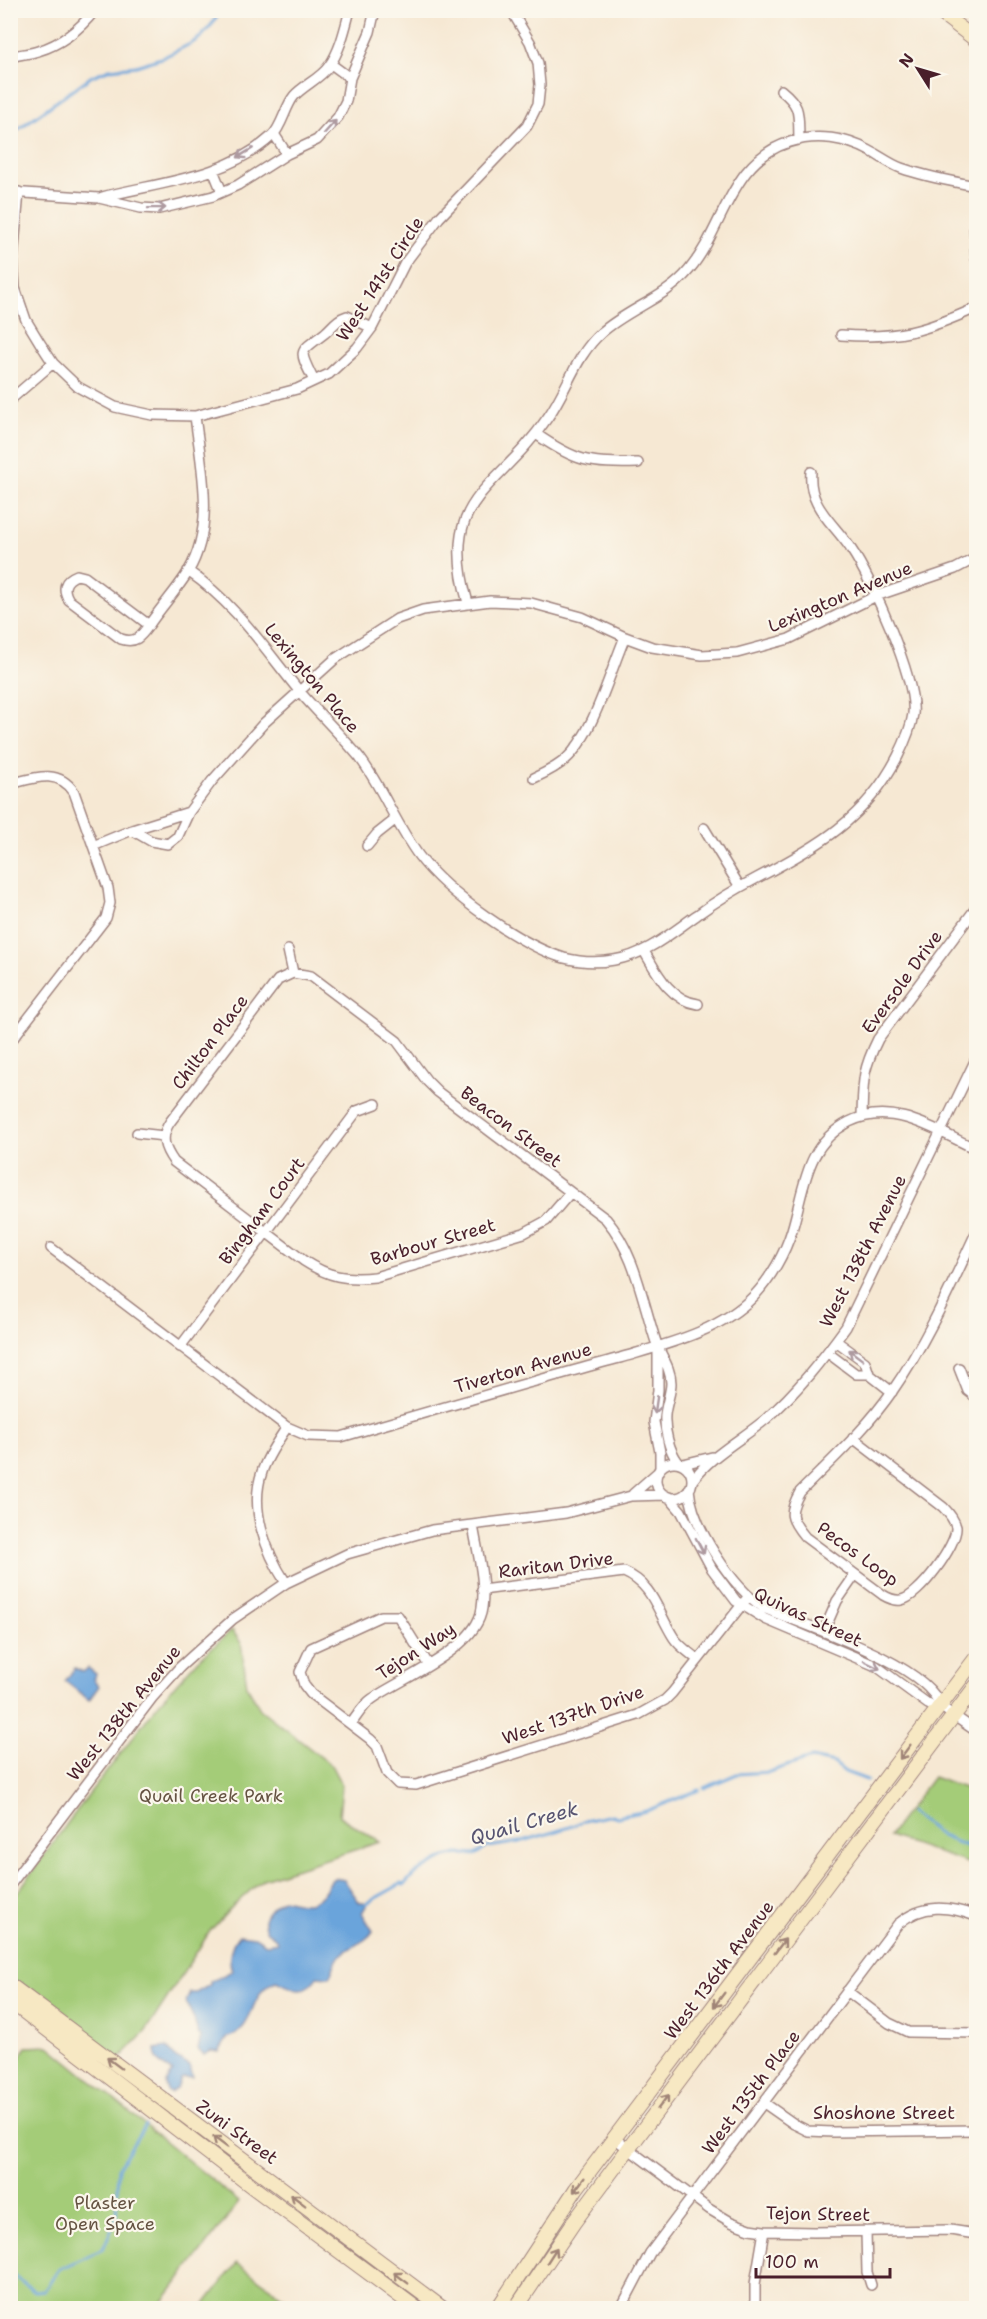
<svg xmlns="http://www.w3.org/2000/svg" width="987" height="2319" font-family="'Shantell Sans',sans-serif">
<rect width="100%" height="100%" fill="#fbf7ec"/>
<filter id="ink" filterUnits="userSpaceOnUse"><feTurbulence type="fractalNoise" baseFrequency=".0167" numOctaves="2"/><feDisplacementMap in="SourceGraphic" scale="12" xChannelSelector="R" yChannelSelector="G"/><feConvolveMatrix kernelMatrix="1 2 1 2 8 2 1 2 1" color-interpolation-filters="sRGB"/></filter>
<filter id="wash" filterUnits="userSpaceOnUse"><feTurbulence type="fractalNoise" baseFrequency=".008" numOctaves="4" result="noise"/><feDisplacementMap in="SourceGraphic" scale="24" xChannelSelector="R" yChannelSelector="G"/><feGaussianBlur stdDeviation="1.35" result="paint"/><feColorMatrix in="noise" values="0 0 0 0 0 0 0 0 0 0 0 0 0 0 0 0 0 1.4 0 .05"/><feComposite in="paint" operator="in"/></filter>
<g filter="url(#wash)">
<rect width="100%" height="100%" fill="#f6e8d3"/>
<!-- green -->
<path fill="#a4cc78" stroke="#777652" stroke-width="1.5" d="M232,1630L241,1643L247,1686L260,1709L331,1765L342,1786L339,1816L380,1842L263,1879L232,1907L210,1931L146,2031L118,2060L11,1979L10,1903L69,1821L159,1703L195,1663Z
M933,1777L976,1792V1866L889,1836Z
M49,2046L239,2202L158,2308H11V2069L27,2047Z
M237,2263L298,2308H202Z"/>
<!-- water -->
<path fill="#6ba4db" stroke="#5a6283" stroke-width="1.5" d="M75,1668L83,1672L88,1668L96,1674L93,1679L99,1686L89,1700L65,1681Z
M334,1878L344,1880L359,1902H364L366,1906L362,1913L373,1931C366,1943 351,1945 341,1955C334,1961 334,1970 329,1977L317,1976C306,1997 291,1988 276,1981C247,1992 257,2029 228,2037L219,2052L211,2051L204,2055L198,2050L201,2036L198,2034L194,2019L186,2002L190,1993H196L210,1985V1982L232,1971C228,1960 230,1945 239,1935L255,1937L266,1944L278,1942C275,1936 271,1936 267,1931C257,1917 274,1904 284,1899C302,1904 314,1908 326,1889C329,1884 329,1881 334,1878Z
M167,2047L176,2058L190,2066L193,2077L182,2078L177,2088L170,2093L167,2091L166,2083L173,2072C164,2067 155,2061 155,2049Z"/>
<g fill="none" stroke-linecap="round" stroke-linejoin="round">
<!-- stream -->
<path stroke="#6ba4db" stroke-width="3" d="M10,135L92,76L110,69L136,66L164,57L192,43L201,37L213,23L220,10
M704,1788L737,1774L769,1772L811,1758L834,1763L845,1772L867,1780
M910,1812L941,1836L976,1850
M365,1904L401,1884L404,1885L414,1874L445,1857L458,1854L475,1855L488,1847L520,1842L570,1827L583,1821L612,1815L617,1817L646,1811L699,1790
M10,2272L35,2292L44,2291L59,2269L103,2249L116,2219L118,2168L145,2125"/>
</g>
</g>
<g filter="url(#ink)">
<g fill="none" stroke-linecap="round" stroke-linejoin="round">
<!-- minor casing -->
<g stroke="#a0847f" stroke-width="12">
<path id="minor" d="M10,57C20,54 29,54 38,51C62,44 80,29 95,10
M331,64L350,78
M781,90C802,107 798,114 799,140
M274,134L287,154
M213,170L222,192
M976,191L974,219L976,258
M10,192L99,198L141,208L159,209L213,196L238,185L287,154L317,140L338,117L346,101L350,78L370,32L375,10
M19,192L13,259L15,288L26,320L40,343L53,363L78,387L115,407L152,415L195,416L297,389L329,374L357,348L372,328L405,263L439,218L527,126L538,104L540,85L538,63L530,42L511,10
M102,197C160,182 226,178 272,136C282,127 285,107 294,96C304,85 321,78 329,66C340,51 345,29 350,10
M841,335C899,339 925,331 976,308
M314,381C298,348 298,354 325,333C333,326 337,319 347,316L372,328
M10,400L53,363
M536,434C576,462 590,464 638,463
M188,571C236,604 264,648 300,692C319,714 341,735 360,758C383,789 396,825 419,856C447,893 520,945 564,958C580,962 598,963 614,960C646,955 671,933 697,915C716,901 736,889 757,878C817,847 866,819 898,756C905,742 911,728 913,714C917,680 871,578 851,549C833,522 808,507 811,472
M77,575L85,577L149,625C141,636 136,644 121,639L69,600C62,589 64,580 77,575Z
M468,603C437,495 498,492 548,417C567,390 576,355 601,333C629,308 665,299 689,270C725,227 730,160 790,142C817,133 846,138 870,151C880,156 890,164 901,168C926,177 951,181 976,186
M149,625C161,607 177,590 188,572C216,525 201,467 195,416
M534,778C545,773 556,768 566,759C593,735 610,672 625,637
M10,784C34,778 58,768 74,792L108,888L110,903L106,918L10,1042
M704,828L740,887
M132,830L151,841L168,844L178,836L189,812
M93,846L132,830L189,812L212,781L264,723L335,659L397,619L423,610L490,601L531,603L582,617L625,637L652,647L702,655L737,653L789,639L876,596L955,569L976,558
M367,846L377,834L396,819
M288,950L293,973
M644,951C657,973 670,1000 698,1004
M862,1116C863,1082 862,1071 878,1039L976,908
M137,1133L164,1136
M570,1193L546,1221L524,1233L375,1277C345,1280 329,1277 304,1261L174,1162C164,1148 160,1137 170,1122L278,980L293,973L311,976L397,1041L427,1081L438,1092L606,1219C636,1254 642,1301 657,1345C662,1357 671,1369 671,1383C671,1393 666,1404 665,1415C664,1430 669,1450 678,1462
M51,1248L287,1427L308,1436L341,1437C403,1419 465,1401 528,1383C559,1375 589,1366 620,1358C667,1344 719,1332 754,1296C771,1278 785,1253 792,1230C805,1187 805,1145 849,1122C893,1100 937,1131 976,1149
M836,1341L865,1362L869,1374
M180,1347L357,1111L376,1104
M658,1349V1390L654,1422L660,1452V1468
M828,1353L856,1374H869L892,1392
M959,1368L968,1391L976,1397
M853,1438L943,1507C949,1513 954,1519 956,1527C958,1544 918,1598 901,1600C894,1601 888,1598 883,1595L805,1537C790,1519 788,1513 800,1492C832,1460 867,1428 893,1390C927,1341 951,1286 976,1233
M656 1480a18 18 0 1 1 36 0a18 18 0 1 1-36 0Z
M683,1464L712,1457
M692,1481C711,1455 741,1440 766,1419C797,1392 822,1360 846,1327L976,1059
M689,1489C692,1527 732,1587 764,1608C803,1625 928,1664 940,1706
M633,1494L658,1472
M669,1497L681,1511L712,1569L736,1601L765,1619L876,1666L928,1704L932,1706H940L976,1731
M286,1583C266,1552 249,1509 262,1472C267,1456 278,1441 287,1427
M482,1590L624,1572C654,1585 657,1612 674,1638C679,1646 690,1653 698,1660
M824,1631L837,1601L855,1575
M428,1664L398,1616H381L311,1648L300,1672L304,1685L311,1694L370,1739L377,1746L387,1773L398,1784L416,1785L638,1715L665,1700L672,1693L748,1597
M351,1724C357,1716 363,1705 372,1699C404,1677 477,1649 482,1608C486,1581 477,1551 473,1525
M10,1885L152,1698L180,1667L233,1619L286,1583L347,1554L432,1530L566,1513L631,1496L665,1495
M847,1991L889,2023L908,2032L976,2033
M764,2103L794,2124L808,2131L833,2132L976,2130
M614,2138L709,2209L731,2222L750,2229L764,2231L814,2232L950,2230L976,2234
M866,2232L867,2272L871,2285
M621,2308L650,2253L898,1924C923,1903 948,1906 976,1916
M755,2308V2284L764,2231"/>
</g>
<!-- secondary casing -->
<g stroke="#a0847f" stroke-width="16">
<path id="secondary" d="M937,10L976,40
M10,1985L442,2308
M10,2001L254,2188L416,2308
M498,2308L576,2189L976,1658
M516,2308L574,2222L620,2160L976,1686"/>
</g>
<!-- minor -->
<use href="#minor" stroke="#fff" stroke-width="9"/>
<!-- secondary -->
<use href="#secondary" stroke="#f7e8c3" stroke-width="14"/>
</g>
<!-- one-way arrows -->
<defs><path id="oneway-shaft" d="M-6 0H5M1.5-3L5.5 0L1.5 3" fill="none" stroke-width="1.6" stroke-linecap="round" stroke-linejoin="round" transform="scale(1.5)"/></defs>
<g stroke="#ae9aa0">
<use href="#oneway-shaft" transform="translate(330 127) rotate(-48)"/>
<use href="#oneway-shaft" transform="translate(245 153) rotate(149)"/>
<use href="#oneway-shaft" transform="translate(157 208) rotate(-1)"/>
<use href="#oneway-shaft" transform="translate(856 1355) rotate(-143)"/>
<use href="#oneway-shaft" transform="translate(656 1405) rotate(98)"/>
<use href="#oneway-shaft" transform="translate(700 1546) rotate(62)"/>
<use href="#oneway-shaft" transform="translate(872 1665) rotate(26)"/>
</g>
<g stroke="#a08477">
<use href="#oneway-shaft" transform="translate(905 1752) rotate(127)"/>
<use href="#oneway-shaft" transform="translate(780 1946) rotate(-53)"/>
<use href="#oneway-shaft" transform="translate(719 2000) rotate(127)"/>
<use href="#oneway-shaft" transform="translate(114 2063) rotate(-143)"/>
<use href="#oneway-shaft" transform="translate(663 2102) rotate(-53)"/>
<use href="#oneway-shaft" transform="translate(220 2142) rotate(-143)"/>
<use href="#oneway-shaft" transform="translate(579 2185) rotate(127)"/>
<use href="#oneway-shaft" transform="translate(298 2200) rotate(-143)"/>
<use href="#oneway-shaft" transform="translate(552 2255) rotate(-57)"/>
<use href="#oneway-shaft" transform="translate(401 2278) rotate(-143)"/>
</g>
</g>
<g text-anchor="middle" stroke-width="4.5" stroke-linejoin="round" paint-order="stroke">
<!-- street labels -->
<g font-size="18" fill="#4a1f2b" stroke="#fbf7ec">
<text transform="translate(380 279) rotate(-57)" y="6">West 141st Circle</text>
<text transform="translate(840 597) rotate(-23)" y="6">Lexington Avenue</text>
<text transform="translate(312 678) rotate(50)" y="6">Lexington Place</text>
<text transform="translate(902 982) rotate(-54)" y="6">Eversole Drive</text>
<text transform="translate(210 1042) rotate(-53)" y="6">Chilton Place</text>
<text transform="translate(511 1127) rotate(37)" y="6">Beacon Street</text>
<text transform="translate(262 1211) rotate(-53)" y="6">Bingham Court</text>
<text transform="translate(433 1242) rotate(-16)" y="6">Barbour Street</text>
<text transform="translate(863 1251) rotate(-63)" y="6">West 138th Avenue</text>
<text transform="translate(523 1368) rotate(-16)" y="6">Tiverton Avenue</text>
<text transform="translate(858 1554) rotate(36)" y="6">Pecos Loop</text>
<text transform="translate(556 1565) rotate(-7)" y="6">Raritan Drive</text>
<text transform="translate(808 1617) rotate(25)" y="6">Quivas Street</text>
<text transform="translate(416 1651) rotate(-33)" y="6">Tejon Way</text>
<text transform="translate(124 1713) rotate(-51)" y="6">West 138th Avenue</text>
<text transform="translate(573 1715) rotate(-19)" y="6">West 137th Drive</text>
<text transform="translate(719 1970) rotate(-53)" y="6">West 136th Avenue</text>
<text transform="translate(751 2092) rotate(-53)" y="6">West 135th Place</text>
<text x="884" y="2119">Shoshone Street</text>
<text transform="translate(237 2132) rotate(36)" y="6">Zuni Street</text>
<text transform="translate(818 2214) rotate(1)" y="6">Tejon Street</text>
</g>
<!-- park labels -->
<g font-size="18" fill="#655342" stroke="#fbf7ec">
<text x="211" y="1802">Quail Creek Park</text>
<text x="105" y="2209">Plaster<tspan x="105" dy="21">Open Space</tspan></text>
</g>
<!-- water labels -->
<g font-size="20" font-style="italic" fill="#575471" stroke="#fbf7ec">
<text transform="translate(524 1823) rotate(-16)" y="7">Quail Creek</text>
</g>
</g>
<!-- margin -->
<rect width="987" height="2319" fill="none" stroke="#fbf7ec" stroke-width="36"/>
<!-- north arrow -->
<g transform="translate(918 69) rotate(307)" stroke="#fbf7ec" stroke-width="4.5" paint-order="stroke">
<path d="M0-4.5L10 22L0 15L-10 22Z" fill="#4a1f2b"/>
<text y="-9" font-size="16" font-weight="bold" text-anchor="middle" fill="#4a1f2b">N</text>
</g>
<!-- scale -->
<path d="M756 2268v9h134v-9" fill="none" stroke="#4a1f2b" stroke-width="3"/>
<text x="765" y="2268" font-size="18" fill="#4a1f2b" stroke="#fbf7ec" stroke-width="4.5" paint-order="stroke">100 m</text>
</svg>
